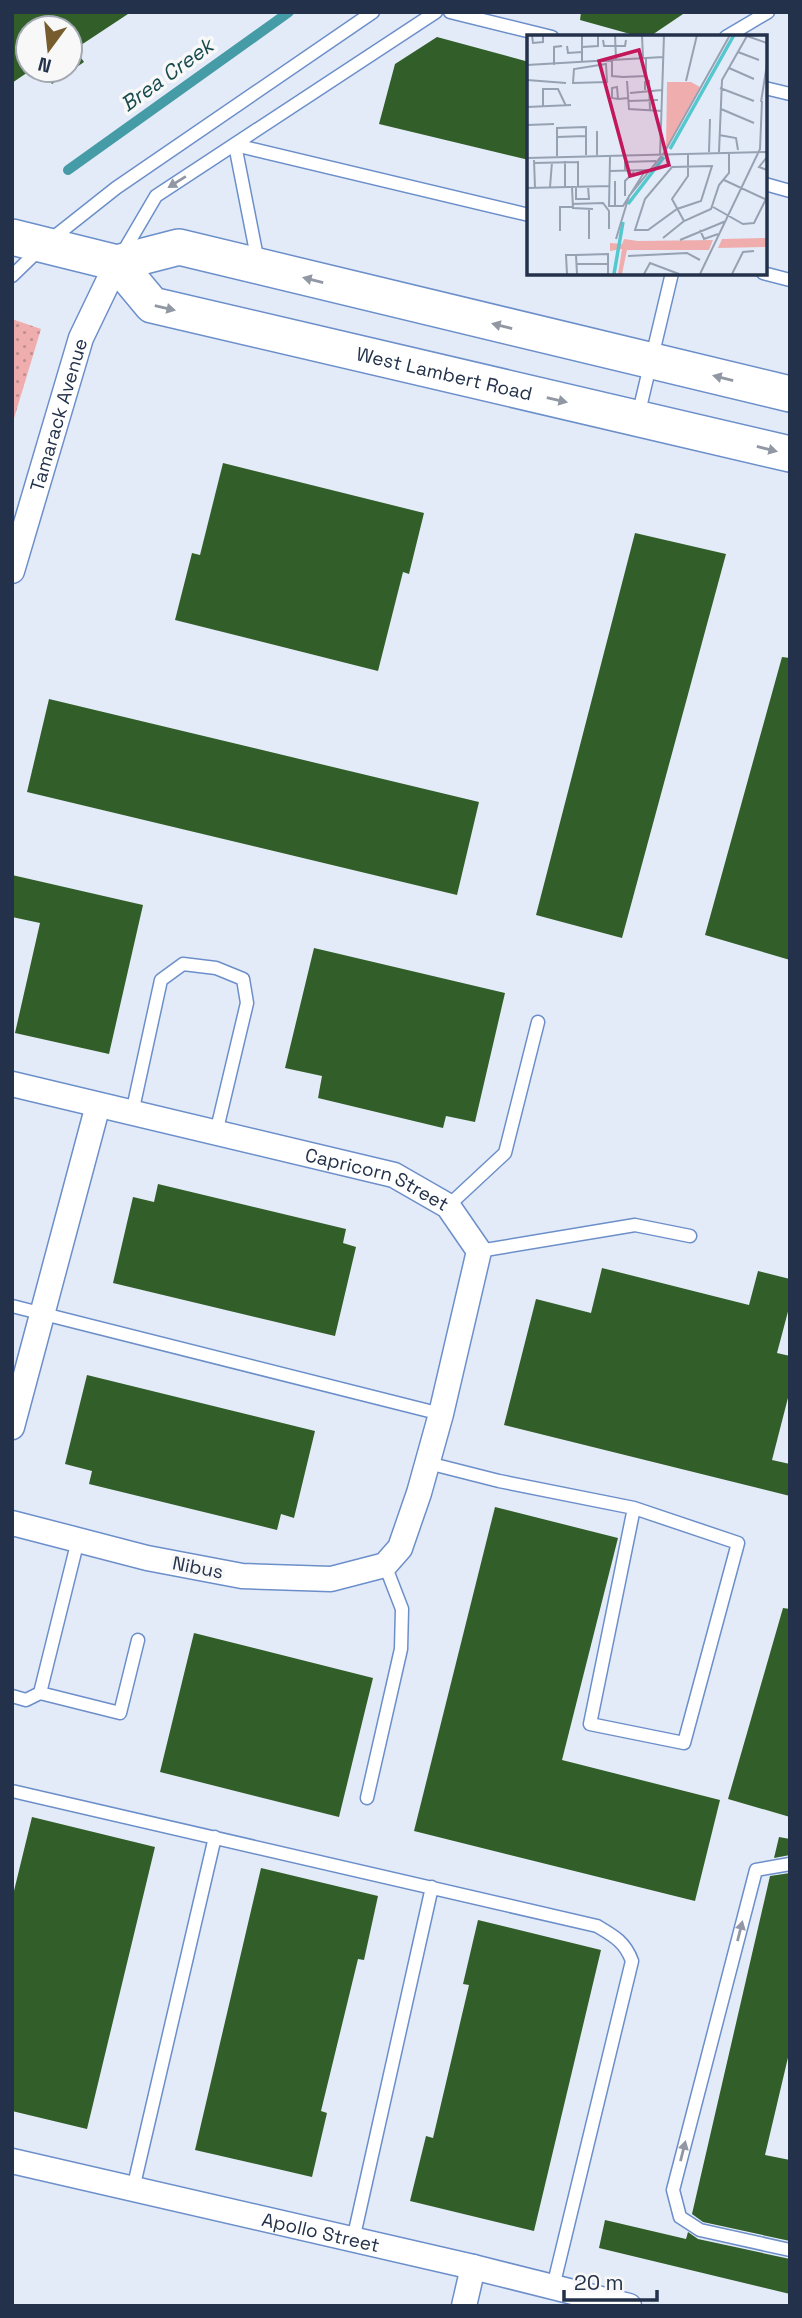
<svg xmlns="http://www.w3.org/2000/svg" width="802" height="2318" font-family="'Space Grotesk',sans-serif">
<defs>
<pattern id="park-dots" width="8" height="8" patternUnits="userSpaceOnUse" patternTransform="scale(1.75)"><rect width="8" height="8" fill="#efaead"/><path d="M2 2h.1M6 6h.1" fill="none" stroke="#c18e8f" stroke-width="1.8" stroke-linecap="round"/></pattern>
</defs>
<rect width="100%" height="100%" fill="#e3ebf8"/>
<!-- park -->
<path fill="url(#park-dots)" d="M12,319L41,329L12,425Z"/>
<g fill="none" stroke-linecap="round" stroke-linejoin="round">
<!-- stream -->
<path stroke="#459ba6" stroke-width="10" d="M68,170L289,12"/>
</g>
<!-- building -->
<path fill="#325f29" d="M12,12H131L75,49L84,62L52,84L42,70H70V28H28V70H31L12,83Z
M581,12H686L649,37H641L580,20Z
M437,37L529,62V160L379,124L395,64Z
M223,463L424,513L409,574L403,572L378,671L175,620L192,553L200,555Z
M635,533L726,554L622,938L536,915Z
M782,657L790,658V960L705,935Z
M49,699L479,802L457,895L27,792Z
M12,875L143,905L109,1054L15,1033L40,923L12,917Z
M314,948L505,993L475,1122L446,1116L443,1128L318,1098L322,1076L285,1068Z
M158,1184L346,1229L343,1243L356,1247L335,1336L113,1283L133,1197L154,1202Z
M602,1268L749,1305L758,1271L790,1279V1304L777,1353L790,1356V1390L772,1460L790,1464V1496L504,1425L536,1299L591,1313Z
M87,1375L315,1431L294,1518L281,1514L277,1530L89,1484L92,1471L65,1464Z
M495,1507L618,1538L562,1760L720,1800L695,1901L414,1831Z
M783,1608L790,1609V1817L728,1799Z
M194,1633L373,1678L339,1817L160,1772Z
M32,1817L155,1847L87,2129L12,2111V1899Z
M779,1837L790,1839V1855L774,1858Z
M261,1868L378,1896L364,1960L358,1959L321,2111L327,2113L312,2177L195,2150Z
M790,1873V2049L765,2155L790,2160V2241L703,2222L692,2214L770,1876Z
M478,1920L601,1950L534,2231L410,2201L426,2136L433,2138L469,1985L463,1984Z
M605,2220L686,2239L688,2232L698,2239L790,2259V2294L599,2248Z"/>
<g fill="none" stroke-linecap="round" stroke-linejoin="round">
<!-- service casing -->
<g stroke="#6c8fca" stroke-width="15">
<path id="service" d="M450,12L552,37
M726,37L768,12
M765,88L790,94
M235,145L529,215
M235,145L258,262
M765,184L790,191
M122,254L156,196L436,12
M763,273L790,280
M12,276L44,245L116,188L373,12
M638,416L672,273
M132,1113L161,980L183,964L216,968L243,979L247,1003L216,1133
M448,1206L505,1153L538,1022
M479,1251L635,1225L690,1236
M12,1306L441,1414
M428,1463L499,1481L634,1508L738,1543L684,1743L590,1724L634,1508
M40,1693L120,1713L138,1640
M12,1696L26,1700L40,1693L78,1540
M12,1791L597,1926C614,1936 625,1942 632,1961L553,2287
M367,1798L401,1649L402,1609L385,1565
M790,1864L756,1870L673,2190L680,2217L700,2230L790,2250
M133,2189L215,1837
M353,2240L432,1887"/>
</g>
<!-- minor casing -->
<g stroke="#6c8fca" stroke-width="27">
<g id="minor">
<path id="s1" d="M12,571L81,338L117,263"/>
<path id="s2" d="M12,1084L394,1175L448,1206L479,1251L441,1414L419,1493L400,1548L385,1565L331,1579L242,1576L147,1558L12,1523"/>
<path d="M12,1427L98,1105"/>
<path id="s3" d="M12,2161L473,2267L629,2306"/>
<path d="M464,2306L473,2267"/>
</g>
</g>
<!-- secondary casing -->
<g stroke="#6c8fca" stroke-width="38">
<g id="secondary">
<path d="M12,237L117,263L179,247L790,394"/>
<path id="s4" d="M117,263L152,305L790,454"/>
</g>
</g>
<!-- service -->
<use href="#service" stroke="#fff" stroke-width="12"/>
<!-- minor -->
<use href="#minor" stroke="#fff" stroke-width="24"/>
<!-- secondary -->
<use href="#secondary" stroke="#fff" stroke-width="35"/>
</g>
<!-- one-way arrows -->
<defs><path id="oneway-solid" d="M-6-.8H1V-3.2L6.5 0L1 3.2V.8H-6Z" transform="scale(1.75)"/></defs>
<g fill="#9198a4">
<use href="#oneway-solid" transform="translate(177 182) rotate(148)"/>
<use href="#oneway-solid" transform="translate(313 280) rotate(-166)"/>
<use href="#oneway-solid" transform="translate(165 308) rotate(13)"/>
<use href="#oneway-solid" transform="translate(502 326) rotate(-166)"/>
<use href="#oneway-solid" transform="translate(723 378) rotate(-166)"/>
<use href="#oneway-solid" transform="translate(557 400) rotate(13)"/>
<use href="#oneway-solid" transform="translate(767 449) rotate(14)"/>
<use href="#oneway-solid" transform="translate(740 1931) rotate(-76)"/>
<use href="#oneway-solid" transform="translate(683 2151) rotate(-76)"/>
</g>
<g text-anchor="middle" stroke-width="7" stroke-linejoin="round" paint-order="stroke">
<!-- street labels -->
<g font-size="19" fill="#23324a" stroke="#f8f8f8">
<text dy="7" stroke="none"><textPath href="#s4" startOffset="355">West Lambert Road</textPath></text>
<text dy="7" stroke="none"><textPath href="#s1" startOffset="163">Tamarack Avenue</textPath></text>
<text dy="7" stroke="none"><textPath href="#s2" startOffset="378">Capricorn Street</textPath></text>
<text transform="translate(198 1567) rotate(11)" y="7">Nibus</text>
<text dy="7" stroke="none"><textPath href="#s3" startOffset="317">Apollo Street</textPath></text>
</g>
<!-- water labels -->
<g font-size="21" font-style="italic" fill="#164a4c" stroke="#f8f8f8">
<text transform="translate(167 75) rotate(-36)" y="7">Brea Creek</text>
</g>
</g>
<!-- overview -->
<g transform="translate(527 35)">
<rect width="240" height="240" fill="#e3ebf8"/>
<path d="M140,47H164L173,52L139,114ZM240,203V212L191,213L195,204ZM97,204L111,206L186,205L182,215H100L95,239H91L95,214L83,216V208L95,209Z" fill="#efaead"/>
<path fill="none" stroke="#53c8ce" stroke-width="3.5" d="M143,114L207,0M101,169L137,122M87,239L96,187"/>
<path fill="none" stroke="#96a1b2" stroke-width="2" d="M5,0L6,8L16,7V0M88,0L89,24M115,0L116,23M76,5L77,11H98L99,5M40,11L41,18L55,17M55,12L71,11V0M211,17L232,25M85,24V41L96,42L119,41V23M55,26V0M79,29L80,47L46,48L47,34ZM0,30L136,22M27,30V12L35,11M202,33L227,44M0,45L39,48M100,46L102,74L135,76M159,46L170,0M193,53L227,66M118,55V47L122,46L123,76M103,58L135,55M91,64L90,52L85,53V63L91,64L102,63M102,66L131,65M234,67L240,29M16,71V54H31L39,71M0,72L44,70M194,74L227,88M0,90L27,89M192,100L209,103L211,115M30,102L59,101M182,117L183,84M192,117L195,45L220,1L240,8M70,120V96M30,121V93L59,92V120M133,121L137,0M83,122L82,171H96L118,136M240,122L232,132L240,135M0,123L240,117M7,125L8,153M38,126V152M51,126V152M7,128L51,127M185,131L174,166L150,174L121,195H108L118,164L145,132ZM83,136L121,135M98,136V127L129,126M197,145L240,165M23,152L25,127M45,152L46,173L66,174M49,152V164H62L61,151M0,153L83,151M98,161V146L107,137M45,169L76,168L82,176V194M88,170V146M186,172L216,189L227,188L240,162M62,174V204M157,186L145,164L161,141V120M173,195L177,204L191,199M33,196V172H45M136,203L157,186L184,174L192,150L202,138V118M89,204L102,161L137,118L203,0M153,205L199,186M101,221L160,218L173,225M50,229H81M40,239L39,220H49M50,239L49,220L81,219V239M117,239L123,228L152,239M173,239L233,114L235,66M205,239L216,217L227,216"/>
<path fill="#c2185b" fill-opacity="0.15" stroke="#c2185b" stroke-width="3.5" d="M112,15L142,130L103,141L72,26Z"/>
<rect width="240" height="240" fill="none" stroke="#23324a" stroke-width="3.5"/>
</g>
<!-- border -->
<rect width="802" height="2318" fill="none" stroke="#23324a" stroke-width="28"/>
<!-- north arrow -->
<g transform="translate(49 49) rotate(195)"><circle r="33" fill="#f8f8f8" stroke="#a3a9b2" stroke-width="2"/>
<path d="M0-5L12 26L0 18L-12 26Z" fill="#775d2e"/>
<text y="-10" font-size="19" font-weight="bold" text-anchor="middle" fill="#23324a">N</text>
</g>
<!-- scale -->
<path d="M564 2290v10h93v-10" fill="none" stroke="#23324a" stroke-width="3.5"/>
<text x="574" y="2290" font-size="21" fill="#23324a" stroke="#f8f8f8" stroke-width="5" paint-order="stroke">20 m</text>
</svg>
